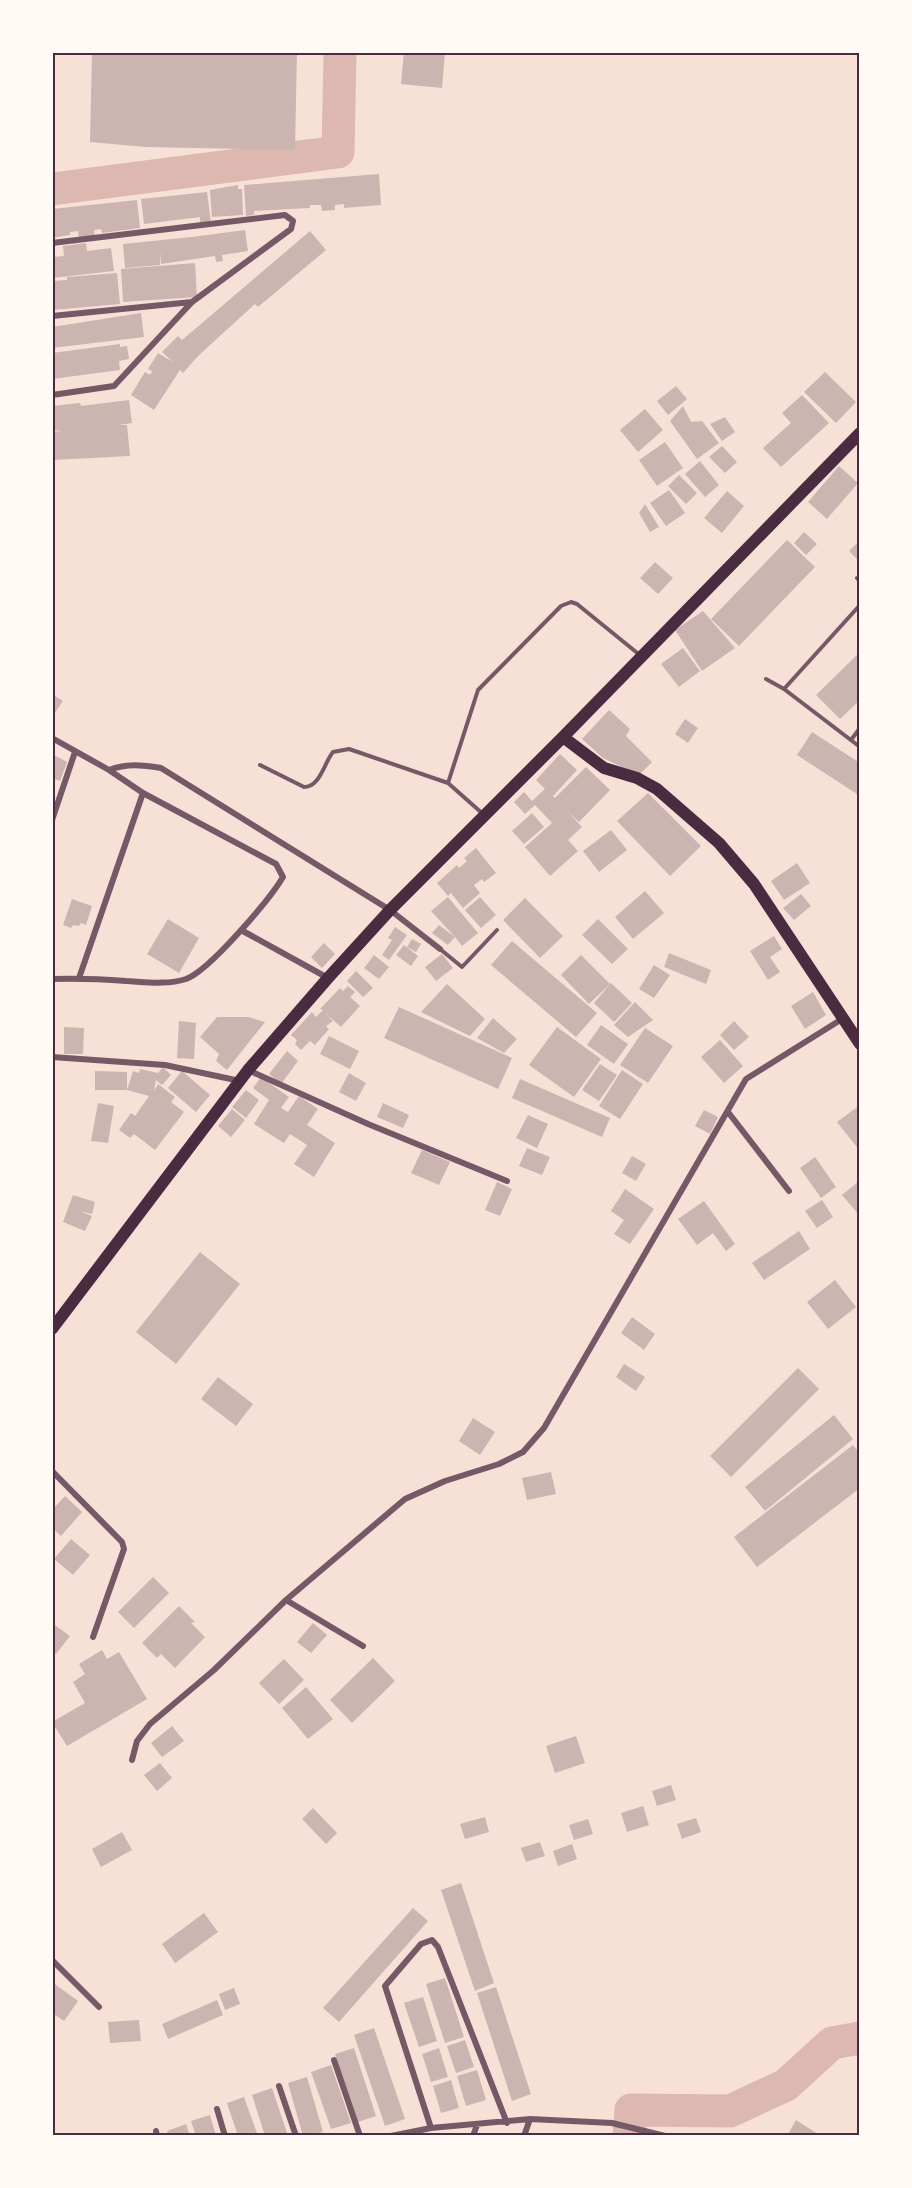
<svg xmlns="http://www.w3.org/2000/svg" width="912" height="2188" font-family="'Fira Sans',sans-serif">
<rect width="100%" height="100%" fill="#f7e1d7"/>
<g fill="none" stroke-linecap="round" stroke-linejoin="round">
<!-- river -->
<path stroke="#dcb8b0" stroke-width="33" d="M52,189L338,152L340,52
M629,2136L631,2110L730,2111L786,2085L832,2043L860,2038"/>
</g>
<!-- building -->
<path fill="#ccb4b1" d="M92,52H297L295,150L146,147L90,142Z
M404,52H445L442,88L401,84Z
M379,174L381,205L344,208V204L335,205V210L322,211L321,205H310V208L254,211V215L246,216L244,185Z
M238,185V189H242L243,215L212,217L210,190Z
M207,192L211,223L200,224V217L144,224L141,199Z
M137,200L140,228L102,233L101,229L94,230L95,237L79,239L78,231L70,232V235L52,238V209Z
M245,230L248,251L222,255L223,261L216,262L215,256L161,264L160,252V265L125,268L123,244L192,237Z
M310,231L326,250L258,307L255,304L198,356L183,373L180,370L154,410L131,395L145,372L150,375L152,371L148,369L158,353L173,362L162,352L178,336L182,340Z
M86,243L87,251L111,248L114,271L52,278V257L64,256L63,246Z
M195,263L197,297L123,302L121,269Z
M117,273L120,304L52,310V281L67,280V277Z
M141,313L144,337L52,348V327Z
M120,344V347L127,346L129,359L119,361L120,370L52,379V353Z
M825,372L856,402L836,423L804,392Z
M676,386L687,399L668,415L657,401Z
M802,395L829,423L781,467L763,448L791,423L782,413Z
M129,400L132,423L119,425H127L130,456L52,460V432L62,431L52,430V406L80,403L81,406Z
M683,406L691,422L702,421L719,443L697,459L670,421Z
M645,409L663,430L638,452L620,430Z
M725,417L735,432L722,441L710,424Z
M665,442L683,468L657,486L639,460Z
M722,446L737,462L725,473L709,457Z
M700,461L719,485L705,497L685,474Z
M839,466L858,483L827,519L808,502Z
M679,475L697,493L686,504L668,486Z
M669,490L685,513L666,526L650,503Z
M727,491L744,506L722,533L704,518Z
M645,504L659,527L650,532L639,513Z
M804,532L817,544L806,555L794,543Z
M787,540L815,567L739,646L711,619Z
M860,540V562L849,551Z
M655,562L673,578L658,594L640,578Z
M703,611L735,648L702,671L675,630Z
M683,648L700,671L679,687L661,664Z
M860,652V700L840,719L816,695Z
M52,694L63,701L52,717Z
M609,710L630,729L626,736L652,762L639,775L603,758L582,739Z
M685,719L698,728L688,743L675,734Z
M812,732L860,763V796L797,755Z
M52,754L67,762L60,781L52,778Z
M560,754L577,770L553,796L555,798L586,767L610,790L579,822L568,812L582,827L568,840L578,851L550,876L525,847L552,823L535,805L525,814L514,802L524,792L532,801L545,789L536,780Z
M648,793L701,846L670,876L617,821Z
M532,813L544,827L524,844L512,831Z
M611,830L627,850L599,872L583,851Z
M476,848L496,873L484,882L482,879L474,885L480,893L463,908L451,893L448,896L437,883L457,865L459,868L467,861L464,858Z
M797,863L810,883L784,900L771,881Z
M645,891L664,913L633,939L615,917Z
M801,894L811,906L794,920L783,908Z
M448,897L478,933L462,946L455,937L448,945L432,933L439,925L455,937L431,911Z
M480,897L496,915L481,928L465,910Z
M525,898L563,936L540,958L503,920Z
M72,899L92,906L86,925L81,923L79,926L73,925L71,928L63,925Z
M168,919L199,938L179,973L147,954Z
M598,919L628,949L612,964L582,935Z
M395,927L407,935L389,960L382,955L392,940L388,938Z
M774,936L782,949L770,957L780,972L768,980L750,951Z
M412,939L421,944L416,952L407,947Z
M512,941L597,1013L576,1037L491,965Z
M324,943L335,954L322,968L311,957Z
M404,945L418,956L411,966L396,955Z
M669,953L711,970L706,984L664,967Z
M442,954L453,968L436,981L425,967Z
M374,955L389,967L379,979L364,968Z
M581,955L610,984L589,1004L561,975Z
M654,965L670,975L654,998L639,989Z
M356,971L373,988L363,997L347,981Z
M611,983L632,1003L614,1022L594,1003Z
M447,984L485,1019L470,1036L421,1012Z
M348,986L355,992L350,997L360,1006L341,1027L325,1013L333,1021L326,1026L329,1029L315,1045L310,1041L301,1050L295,1044L297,1040L291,1035L312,1012L316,1017L323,1010L320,1009L340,988L343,991Z
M813,992L826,1015L805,1029L791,1006Z
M635,1002L653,1020L628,1037L614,1025Z
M399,1007L512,1058L498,1089L384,1038Z
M217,1017H248L265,1022L227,1070L216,1061L219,1054L200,1037Z
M493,1018L517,1039L504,1053L477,1038Z
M179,1021L196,1023L194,1059L177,1058Z
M734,1021L749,1037L734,1050L720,1035Z
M601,1025L628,1044L614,1064L587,1045Z
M64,1027L84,1028L83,1054H64Z
M557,1027L601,1059L574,1097L529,1065Z
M645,1028L673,1046L648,1083L620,1065Z
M329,1036L359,1051L350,1069L320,1054Z
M720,1040L743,1066L724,1083L701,1057Z
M287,1051L298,1061L281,1084L269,1074Z
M600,1064L617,1075L599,1101L582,1090Z
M163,1067L171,1075L162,1085L156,1080L154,1091L158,1084L175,1097L171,1102L184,1112L155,1150L134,1134L130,1138L119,1130L131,1113L135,1116L149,1096L127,1090H95V1071L127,1072V1090L133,1071L139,1073L140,1069L158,1073Z
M622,1070L643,1084L620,1119L599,1106Z
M182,1071L210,1095L196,1112L168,1088Z
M349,1073L366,1083L356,1101L339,1092Z
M261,1077L289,1097L281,1108L288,1112L299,1096L318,1109L307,1125L335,1143L314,1177L294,1164L307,1145L290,1134L284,1143L254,1124L269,1100L253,1088Z
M520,1079L610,1118L602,1137L512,1098Z
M246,1090L259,1100L246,1118L232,1107Z
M98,1103L114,1106L108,1143L91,1141Z
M383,1103L409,1115L403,1128L377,1117Z
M860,1105V1151L837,1122Z
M232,1109L245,1120L231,1137L218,1126Z
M704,1110L718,1117L710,1134L695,1126Z
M528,1115L548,1124L537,1148L516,1138Z
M527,1148L550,1157L542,1175L519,1166Z
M422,1150L450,1162L439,1185L411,1173Z
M632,1156L646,1164L636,1181L622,1173Z
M815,1157L836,1187L821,1198L800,1168Z
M497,1182L512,1189L500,1216L485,1210Z
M858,1182L860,1183V1216L842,1195Z
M625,1189L654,1209L630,1244L614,1234L624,1220L611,1211Z
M73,1195L95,1202L92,1214L80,1211L92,1216L85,1231L63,1222Z
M822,1200L833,1217L817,1228L805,1211Z
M704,1201L735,1244L726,1251L713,1233L697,1245L678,1219Z
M799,1231L810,1249L764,1280L752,1263Z
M200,1252L240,1284L176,1364L136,1332Z
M835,1280L856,1307L828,1329L807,1302Z
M632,1317L655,1334L644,1350L621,1333Z
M624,1364L645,1377L636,1391L616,1377Z
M798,1368L819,1389L731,1477L710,1456Z
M218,1377L253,1404L236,1426L201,1399Z
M834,1415L853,1439L765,1511L745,1487Z
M473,1418L495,1432L480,1455L459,1441Z
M853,1445L860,1454V1488L757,1567L734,1537Z
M551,1472L556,1494L527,1500L522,1478Z
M65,1496L82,1512L61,1536L52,1528V1510Z
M71,1539L90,1555L73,1575L54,1559Z
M153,1577L169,1593L134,1628L118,1612Z
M179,1606L195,1622L191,1623L205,1637L175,1668L161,1654L157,1658L142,1643Z
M52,1623L70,1636L56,1654L52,1651Z
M313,1623L327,1635L311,1653L297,1642Z
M102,1650L107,1659L119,1652L147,1699L67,1746L52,1722L85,1703L73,1682L85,1674L79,1664Z
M373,1658L395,1681L352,1723L330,1700Z
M284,1659L304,1680L279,1704L259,1683Z
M306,1687L333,1719L308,1739L282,1708Z
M172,1726L184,1741L162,1757L151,1743Z
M576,1736L585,1763L555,1773L546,1746Z
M160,1763L172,1778L157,1791L144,1775Z
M671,1785L676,1800L657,1806L652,1791Z
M643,1806L649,1825L627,1832L621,1813Z
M313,1808L337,1833L326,1844L302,1819Z
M485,1817L489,1832L465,1839L460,1824Z
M696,1818L701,1832L682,1839L677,1824Z
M588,1819L593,1834L574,1840L569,1825Z
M122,1832L132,1850L101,1867L92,1849Z
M540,1842L545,1856L526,1862L521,1848Z
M572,1844L577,1859L558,1866L553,1851Z
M461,1883L494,1983L475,1991L441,1890Z
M413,1908L428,1921L339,2022L323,2008Z
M204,1913L218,1932L175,1963L162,1944Z
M445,1978L464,2037L445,2043L426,1984Z
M52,1982L78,2001L64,2021L52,2013Z
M496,1987L531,2094L512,2101L477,1993Z
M234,1988L240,2004L225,2010L219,1994Z
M423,1997L437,2041L419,2047L404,2003Z
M217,2000L223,2015L168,2039L162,2024Z
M139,2020L141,2041L110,2043L108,2022Z
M374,2028L405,2119L385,2126L354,2035Z
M465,2040L474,2067L456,2073L447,2046Z
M354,2048L376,2116L358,2122L335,2054Z
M439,2048L448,2077L431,2082L422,2054Z
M331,2065L351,2123L331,2129L311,2072Z
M477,2070L486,2100L466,2106L457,2076Z
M307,2077L323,2132L303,2136L288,2083Z
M451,2080L459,2108L441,2113L433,2086Z
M272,2088L288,2136H265L252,2095Z
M244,2097L258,2136H238L227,2103Z
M210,2115L216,2136H196L191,2121Z
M796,2120L821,2136H787Z
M186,2124L190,2136H168L167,2131Z"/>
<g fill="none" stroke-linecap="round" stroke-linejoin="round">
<!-- service -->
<path stroke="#755966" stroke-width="4" d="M857,578L860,581
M766,679L784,689L860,747
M784,689L860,605
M851,740L860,728
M260,765L304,787C320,787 324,763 333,752L349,749L448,783
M483,814L448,783L478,690L561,606L571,602L577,604L641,656
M440,949L462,967L497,930"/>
<!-- minor -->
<path stroke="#755966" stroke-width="6" d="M52,243L285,215L293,221L291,229L192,302L114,386L52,395
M52,316L192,302
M52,738L109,770L143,793L276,864L283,877C270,899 209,971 186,979C167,985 146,982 126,981C101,979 77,978 52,979
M109,770C127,763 143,765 161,768L390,910L440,949
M52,820L75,752
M241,930L328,978
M79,978L143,793
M52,1057L165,1065L240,1081
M248,1070L368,1124L507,1181
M728,1112L789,1191
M52,1471L122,1542L124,1549L93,1637
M286,1600L363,1646
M132,1760L137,1741L150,1724L214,1670L286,1600L405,1499L445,1481L499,1464L523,1452L544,1428L746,1079L842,1019
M52,1960L99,2007
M334,2060L360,2136
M279,2086L296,2136
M217,2109L225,2136
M431,2128L385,1986L421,1944L432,1940L438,1947L507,2123
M156,2131L157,2136
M391,2136L431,2128L530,2119L612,2123L665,2136
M473,2136L477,2125
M524,2136L530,2119"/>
<!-- secondary -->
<path stroke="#4a2c40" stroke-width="12" d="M563,737L604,768L637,778L657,789L719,843L754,884L860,1044
M52,1329L248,1070L328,978L390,910L563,737L860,433"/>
</g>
<!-- border -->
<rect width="912" height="2188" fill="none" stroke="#fffaf5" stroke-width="108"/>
<rect x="54" y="54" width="804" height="2080" fill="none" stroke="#4a2c40" stroke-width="2"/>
</svg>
